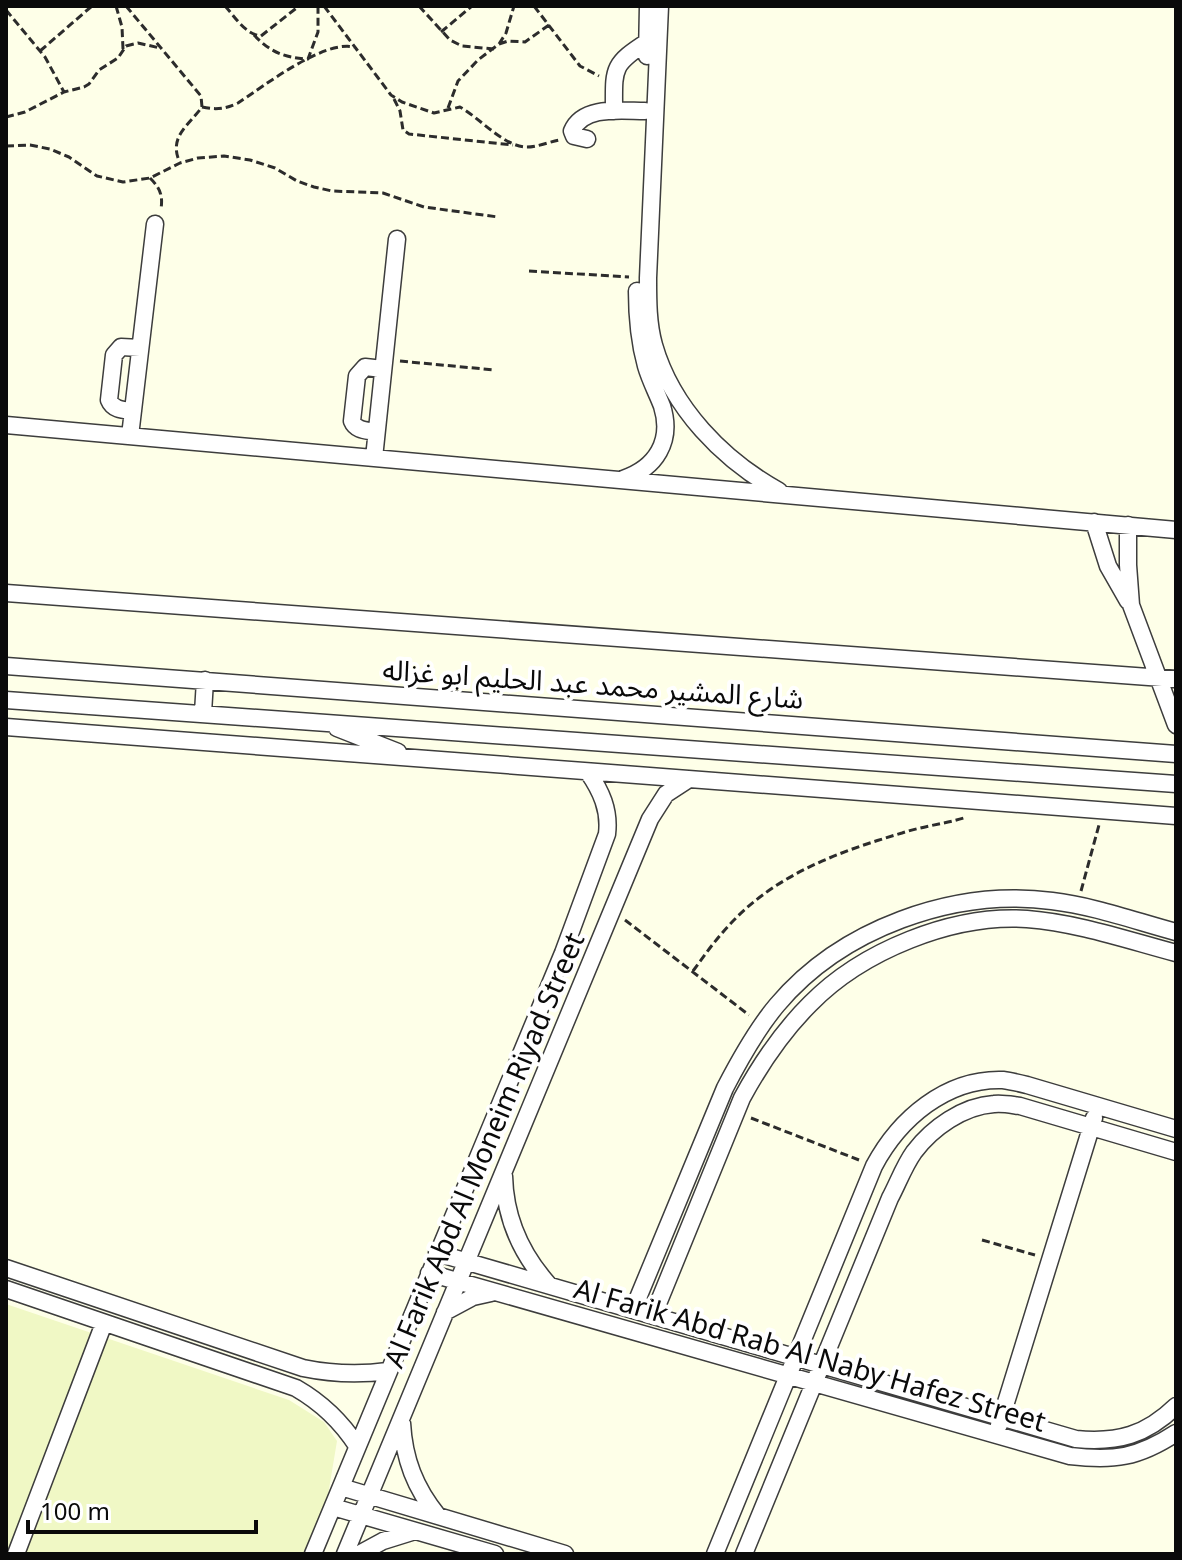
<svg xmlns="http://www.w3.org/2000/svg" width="1182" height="1560" font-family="Georgia,'Noto Sans Arabic',serif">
<rect width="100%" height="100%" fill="#feffe8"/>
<!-- farmland -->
<path fill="#f0f8c5" d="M6,1304L289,1400L324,1422L337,1441L328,1495L304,1554H6Z"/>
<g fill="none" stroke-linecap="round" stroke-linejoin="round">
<!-- minor casing -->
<g stroke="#3d3d3d" stroke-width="19">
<path id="minor" d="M660,6L648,278C648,301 648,324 654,345C672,408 723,460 779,491
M647,56L648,6
M614,111C614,69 611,65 647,42
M587,139L574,136L572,131C583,105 622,111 645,111
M133,411C123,410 113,410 109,400L114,355L121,347L140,348
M6,425L1176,530
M376,432C367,430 356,431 352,421L357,376L365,367L383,369
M130,436L155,224
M374,458L397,239
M623,479C656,468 673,441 662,406C657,393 650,380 646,366C639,341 637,317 637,291
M1094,522L1108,566L1128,601
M1128,525V565L1131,605L1176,725
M6,593L1176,679
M6,666L1176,754
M6,700L1176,784
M203,713L205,680
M6,727L1176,816
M337,728L398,752
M504,1176C505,1219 521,1254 549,1285
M437,1253L1076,1439C1118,1443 1146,1435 1176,1406
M6,1268L303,1368C332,1374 359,1375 388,1371
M429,1273L1070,1456C1114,1461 1138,1458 1176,1433
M6,1289L296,1388C322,1403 341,1421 357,1446
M633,1310L725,1088C740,1059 756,1030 777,1005C841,929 953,888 1052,901C1094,906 1135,921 1176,932
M445,1312L473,1297L491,1293
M653,1316L742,1098C761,1063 782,1032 810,1004C862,951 952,914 1027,919C1078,923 1127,940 1176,953
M402,1423C404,1459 415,1488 438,1516
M999,1425L1094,1118
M341,1487L565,1554
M333,1507L495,1554
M16,1554L104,1323
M313,1554L563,953L607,834C610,810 601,791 588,772
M345,1554L650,819L666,794L689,779
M359,1554L383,1541L415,1531
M715,1554L874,1166C899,1119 946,1078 1003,1080C1011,1081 1019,1083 1027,1085L1176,1129
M744,1554L890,1198C898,1183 904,1166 914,1152C932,1128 963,1106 994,1104C1003,1103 1012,1105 1020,1106L1176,1152"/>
</g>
<!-- path -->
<path stroke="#2c2c2c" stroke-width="3" stroke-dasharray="8 4" stroke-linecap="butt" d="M116,6L122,27L123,49
M126,6L201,96L202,107C188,126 168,137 180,163
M225,6C236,18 245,34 261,36L299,6
M324,6L391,95L402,102L434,113L460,107C480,118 504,147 527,147C537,147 549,142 559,140
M419,6L450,40L462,46L494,49
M534,6L580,66L599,76
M6,10L45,57L64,92
M441,32L472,6
M254,35C270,52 285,58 308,59L318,32V6
M499,44L508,41L525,42L549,25
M40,51L92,6
M394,99L400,111L403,130L409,134L513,145
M202,107C216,110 225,109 238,103C264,86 323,40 354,47
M448,108L458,81L478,60L499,44L506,33L514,6
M6,117L25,112L64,92L84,87L89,84L99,70L118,58L126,46L138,43L160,48
M6,146L30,145L50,149L69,157L97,176L123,182L150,178L180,163L198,158L224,156L250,160L275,168L297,181L314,187L332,191L383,193L424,207L498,217
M150,178C160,188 163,195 161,209
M529,271L629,277
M400,361L495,370
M1081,891L1099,825
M625,920L749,1015
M693,971C706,953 719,935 735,919C780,873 841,851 902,833C923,826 945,824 967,817
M751,1118L859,1160
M982,1240L1035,1255"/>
<!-- minor -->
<use href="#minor" stroke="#fff" stroke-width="16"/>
</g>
<g text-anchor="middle" stroke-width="8" stroke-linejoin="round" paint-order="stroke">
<!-- street labels -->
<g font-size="28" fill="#0a0a0a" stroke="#fff">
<text transform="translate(593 684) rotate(4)" y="10">شارع المشير محمد عبد الحليم ابو غزاله</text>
<text transform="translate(484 1150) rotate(-67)" y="10">Al Farik Abd Al Moneim Riyad Street</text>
<text transform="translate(810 1355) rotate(16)" y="10">Al Farik Abd Rab Al Naby Hafez Street</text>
</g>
</g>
<!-- border -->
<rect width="1182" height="1560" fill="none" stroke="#0a0a0a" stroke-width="16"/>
<!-- scale -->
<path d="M28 1520v12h228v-12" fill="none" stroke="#0a0a0a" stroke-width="4"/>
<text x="40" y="1520" font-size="24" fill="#0a0a0a" stroke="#ffffff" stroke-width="6" paint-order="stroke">100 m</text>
</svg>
